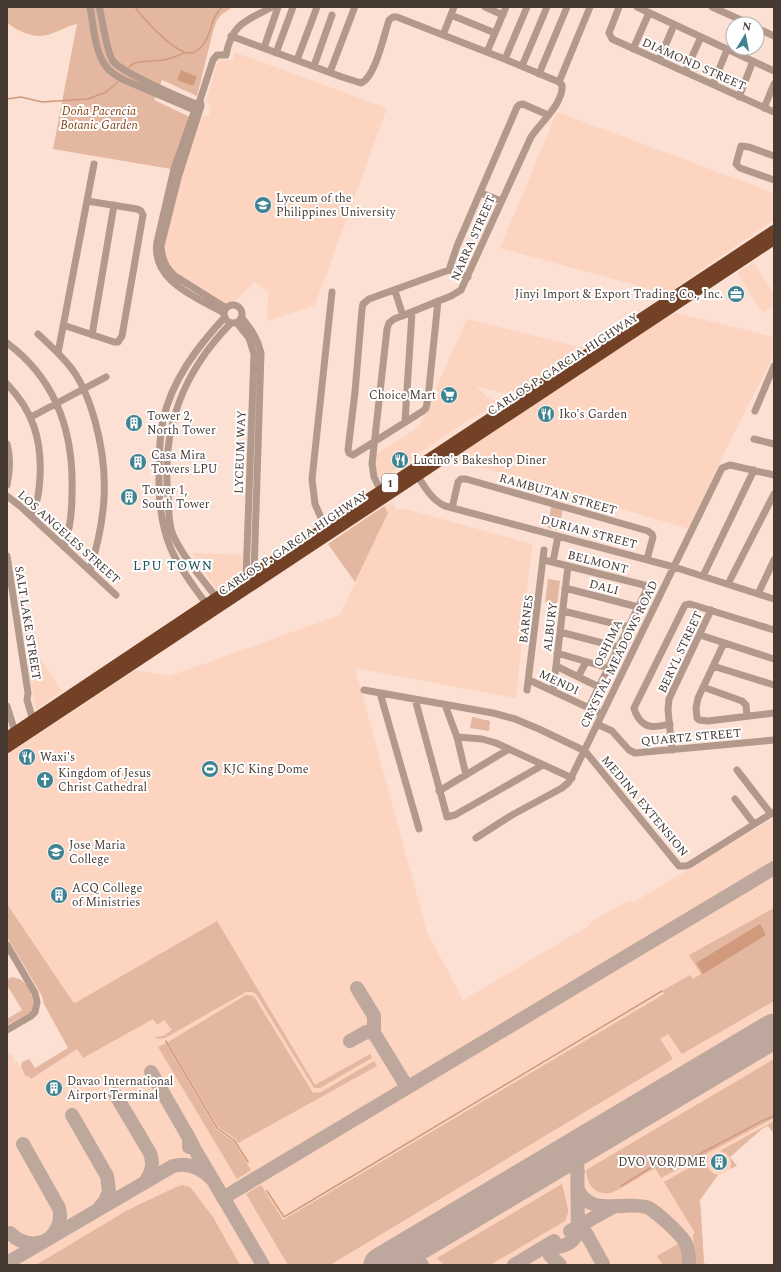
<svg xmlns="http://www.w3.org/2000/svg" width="781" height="1272" font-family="Spectral,serif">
<rect width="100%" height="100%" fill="#fbe0d3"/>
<!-- built -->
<path fill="#fcd4bf" d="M234,52L387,108L315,305L267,321L268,291L262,287L255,282L231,305H228L175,272L168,264L165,255L164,246L182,174L202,118L209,115L211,107L206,101L216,67L220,60H233Z
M557,112L774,193V220L709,264L668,294L500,248Z
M754,263L774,294V305L763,313L737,273Z
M673,312L774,337V355L727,447L689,529L451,458L540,401Z
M467,319L583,348L510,395L476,386L488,398L500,403L467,421L380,480L375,472V455L419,427Z
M392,502L397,511L402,508L532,544L516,698L355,668L427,932L463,1000L590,925L591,922L629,900L634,902L774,818V1134L768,1126L763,1128L730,1157L737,1166L730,1169L725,1173L718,1175L700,1200L704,1263L707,1265H7V1053L14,1056L13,1063L17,1061L26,1077L28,1076L31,1079L77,1049L75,1004L73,1002L7,904V755L135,670L170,676L340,615L388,513L384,506Z
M192,553L244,555L243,574L217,591Z
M40,658L62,691L36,709L27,666Z"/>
<!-- green -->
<path fill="#e4b7a0" d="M7,7H233L222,14L217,20L213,31L197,96L162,80L154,100L190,117L171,169L53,149L77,24C67,26 50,36 41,36C30,36 14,30 7,22Z
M384,506L388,513L355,582L328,544Z
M551,506L563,508L559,530L548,528Z
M548,579L560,581L557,604L545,602Z
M472,717L490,721L489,731L470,728Z
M7,904L73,1002L75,1003L217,921L315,1085L370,1054L372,1058L320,1088H314L256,994L252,992H246L165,1038L156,1039L155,1037L163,1036L172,1030L164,1020L157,1025L153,1019L83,1058L77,1049L31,1079L28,1076L26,1077L21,1067L22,1062L29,1059L35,1068L68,1048L44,1004L42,996L7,937Z
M774,908V1001L682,1054L668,1034L660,1039L673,1059L330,1265H288L246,1194L261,1185L283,1220L664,994L662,991L690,975L693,979L701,974L689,955Z
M12,977C15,978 18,978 21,980C31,986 36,1002 31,1012L7,1025V1019L22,1010L7,985L8,979Z
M246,995L253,996L255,998L313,1093L321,1092L374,1061L377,1066L238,1143L236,1139L218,1127L168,1042Z
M166,1043L216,1129L233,1141L251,1170L237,1179L158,1047Z
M774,1059V1118L661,1178L655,1168C647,1172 617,1192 610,1193C594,1195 587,1184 586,1170Z
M774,1121V1134L768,1126L763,1128L730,1157L737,1166L730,1169C733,1160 729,1153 720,1151Z
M708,1157C706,1166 709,1173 718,1175L700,1200L704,1263L707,1265H695L693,1235L695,1233L664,1182Z
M562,1184L568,1209V1213L565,1221L490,1265H444L437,1258Z
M183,1185L190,1187L213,1217L240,1265H36L126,1211L176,1187Z
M678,1244L683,1252L685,1265L667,1264L663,1265L657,1256Z"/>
<!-- water -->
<path fill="#d29a7d" d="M181,70L197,77L193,86L177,80Z
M760,924L766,935L703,974L696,963Z"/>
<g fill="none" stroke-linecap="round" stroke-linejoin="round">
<!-- stream -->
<path stroke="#d29a7d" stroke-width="1.5" d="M135,7C144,20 169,46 184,52C186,53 190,53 193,53C215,41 207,18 223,7
M129,67C136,59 152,62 163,60C170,59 177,56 184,53
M7,99L21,97L42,102L88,99L106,92L118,82
M166,1041L217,1128L234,1140L248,1162
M621,1186L660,1162H665L671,1169L764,1120L774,1116
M267,1191L284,1217L662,991"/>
<!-- taxiway -->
<path stroke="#bea89d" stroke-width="14" d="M357,988L374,1016V1033L407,1087
M350,1041L366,1032L374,1033
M151,1072L189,1138V1147
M115,1094L150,1153C154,1164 152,1172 146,1181
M72,1115L107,1176L109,1191L105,1201L100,1207
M189,1138L194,1148L263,1265
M23,1144L59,1208C62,1219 59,1228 51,1237
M558,1160C568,1159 572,1165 578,1172
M578,1190C591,1217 623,1201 646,1207C653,1208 683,1236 686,1244C689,1250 689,1258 689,1265
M223,1198L774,868
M583,1228L603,1264
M10,1233C19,1242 29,1246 42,1242
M588,1236L579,1231H570L613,1207
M548,1245C547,1258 554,1257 560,1265
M547,1246C559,1249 573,1245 578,1232L577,1148
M400,1253L422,1265
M7,1263L173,1166C188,1162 201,1168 212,1179
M514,1265L554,1241"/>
<!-- runway -->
<path stroke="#bea89d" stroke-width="35" d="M381,1265L774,1031"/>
<!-- minor -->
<path stroke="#b2998c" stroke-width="7" d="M90,7C94,27 94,54 109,70C112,73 117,76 122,79L199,112
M99,7C103,20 106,51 113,61C120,72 186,100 201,106
M485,7L503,15
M619,7L609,33L612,39L774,112
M637,7L774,71
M712,7L750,24
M451,15L495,33
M757,28L774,36
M443,35L454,7
M231,36L342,77L361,83C375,78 384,35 389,20L393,17H397L502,58L559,82L562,85C564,103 540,123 531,137L461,290L451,296L394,319L389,323L387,329L372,464L374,477L382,493
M264,48L278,7
M633,49L649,13
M487,52L506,7
M276,53L293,7
M505,59L527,7
M297,60L317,7
M659,60L674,25
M314,66L332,15
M522,66L547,7
M330,72L354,9
M685,72L701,37
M539,74L567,7
M559,82L590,7
M713,84L727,50
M739,97L753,61
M200,100L201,106L178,178L161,246C162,259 165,267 175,276L226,308
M764,108L774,84
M774,156L749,147L741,146L736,164L740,168L774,180
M481,193L501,201
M449,270L457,246L517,107L519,105L523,104L548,115
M449,270L468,277
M395,291L403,316
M438,301L428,398L426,408L423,411L353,455L349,453L348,450L355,392L362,309L363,304L369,299L449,270
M224 314a9 9 0 1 1 18 0a9 9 0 1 1-18 0Z
M224,313C196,297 151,281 157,242L174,169L197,104L200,100L213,60L217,55H226C232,23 246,21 272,7
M242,318C251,329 258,339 261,353L254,573L256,576
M237,323L249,338L254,354L246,578L247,579
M63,325L114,342H118L122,336L143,215L141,211L137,209L87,201
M38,334C50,345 62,356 72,369C83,384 90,403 95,421C110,475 106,518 90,570
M92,335L114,205
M7,343C57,380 74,433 72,493C72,511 70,530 64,547
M58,353L94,164
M7,384C33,411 42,440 40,477C39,491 38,503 31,516
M755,411L774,366
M31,417L106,377
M405,422L412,312
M754,439L774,444
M7,444C11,458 10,471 7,485
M415,472C424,485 430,499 445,506L674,567L774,599
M7,496L20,506L116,595
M452,508L458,482L461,479H466L648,531L652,534L653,537L647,559
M325,527L315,504L312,479L332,292
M7,556L28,693L27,700L33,720
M544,560L644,585L646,587V591L589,707
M553,562L558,536
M703,576L754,470
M728,584L774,494
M565,588L638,607
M758,594L774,560
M218,600C203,579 184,559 173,535C168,524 169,509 168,496C161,428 183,372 231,323
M209,608C196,589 180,570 171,549C162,528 159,503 159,481C159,460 159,440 163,420C172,380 197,347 225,317
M563,611L628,627
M560,632L618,647
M700,635L774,659
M724,643L698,698L696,708L697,718L699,720L708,721L774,713
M557,653L608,668
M556,666L599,687
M713,666L774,685
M578,677L586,662
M529,680L602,714
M703,687L742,701L746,705L747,716
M364,690L493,713L515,719L539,729L585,751L679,866H686L689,865L774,812
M527,690L544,550
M553,691L568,566
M380,693L419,829
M415,699L447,817L455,815L543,765
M445,705L457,737L466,775
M7,706L16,735
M597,724L612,731L629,750L635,753L774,740
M670,724C659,726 648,730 640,720C637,716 635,713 634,708L685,605L690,604L774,630
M457,737L482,739L496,743L572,778
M672,750L668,710L669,699L711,610
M737,770L771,814
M439,791L509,749
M735,799L754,824
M476,838L512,815L562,788L569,782L722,468L730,465L774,475
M7,945L35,993L37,1002L35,1012L31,1016L7,1030"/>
<!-- highway -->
<path stroke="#724126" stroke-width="10" d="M7,737L206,604L304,541L774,230
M7,748L774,240"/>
</g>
<!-- icons -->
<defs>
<g id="university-disc" transform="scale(0.9)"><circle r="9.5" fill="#3f8292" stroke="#fff"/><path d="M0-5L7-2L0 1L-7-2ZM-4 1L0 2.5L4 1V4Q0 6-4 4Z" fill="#fff"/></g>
<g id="office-disc" transform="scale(0.9)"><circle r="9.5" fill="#3f8292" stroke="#fff"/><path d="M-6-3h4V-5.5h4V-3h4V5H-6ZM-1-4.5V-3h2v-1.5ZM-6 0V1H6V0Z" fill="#fff"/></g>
<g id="supermarket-disc" transform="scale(0.9)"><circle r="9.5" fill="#3f8292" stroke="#fff"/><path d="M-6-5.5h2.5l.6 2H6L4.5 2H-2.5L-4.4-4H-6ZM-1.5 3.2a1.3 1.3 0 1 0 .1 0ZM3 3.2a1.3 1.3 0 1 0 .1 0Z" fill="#fff"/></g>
<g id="restaurant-disc" transform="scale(0.9)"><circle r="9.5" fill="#3f8292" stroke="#fff"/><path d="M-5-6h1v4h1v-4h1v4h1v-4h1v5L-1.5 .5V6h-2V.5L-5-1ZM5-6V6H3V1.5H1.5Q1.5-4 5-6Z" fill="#fff"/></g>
<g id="building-disc" transform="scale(0.9)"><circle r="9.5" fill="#3f8292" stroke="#fff"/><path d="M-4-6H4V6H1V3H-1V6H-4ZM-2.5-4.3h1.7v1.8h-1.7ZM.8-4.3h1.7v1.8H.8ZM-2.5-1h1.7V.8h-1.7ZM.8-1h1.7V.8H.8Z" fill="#fff"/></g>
<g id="stadium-disc" transform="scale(0.9)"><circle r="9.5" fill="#3f8292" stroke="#fff"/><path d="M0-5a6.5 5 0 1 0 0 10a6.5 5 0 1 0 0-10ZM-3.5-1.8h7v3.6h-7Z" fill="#fff"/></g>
<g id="church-disc" transform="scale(0.9)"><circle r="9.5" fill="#3f8292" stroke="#fff"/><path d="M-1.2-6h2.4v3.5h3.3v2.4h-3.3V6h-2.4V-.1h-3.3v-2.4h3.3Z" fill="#fff"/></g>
</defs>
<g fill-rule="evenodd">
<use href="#university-disc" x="263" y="205"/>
<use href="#office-disc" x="736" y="294"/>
<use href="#supermarket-disc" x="449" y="395"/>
<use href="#restaurant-disc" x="546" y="414"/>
<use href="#building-disc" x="134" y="423"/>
<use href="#restaurant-disc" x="400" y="460"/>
<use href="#building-disc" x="138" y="462"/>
<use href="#building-disc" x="129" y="497"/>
<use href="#restaurant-disc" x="27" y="757"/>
<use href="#stadium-disc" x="210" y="769"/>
<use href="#church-disc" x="45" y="780"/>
<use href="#university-disc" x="56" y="852"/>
<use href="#building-disc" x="59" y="895"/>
<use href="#building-disc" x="54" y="1088"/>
<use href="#building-disc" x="719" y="1162"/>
</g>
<g text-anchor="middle" stroke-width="4" stroke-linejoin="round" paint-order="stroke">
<!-- shield labels -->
<rect fill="#fff" stroke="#7e7470" stroke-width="1" x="382" y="474" width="16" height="18" rx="3"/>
<g font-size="11" font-weight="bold" fill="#463932">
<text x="390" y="487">1</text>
</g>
<!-- street labels -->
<g font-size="12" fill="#463932" stroke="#fff">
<text transform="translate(694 64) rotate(24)" y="4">DIAMOND STREET</text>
<text transform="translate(473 238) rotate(-66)" y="4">NARRA STREET</text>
<text transform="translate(563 364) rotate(-33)" y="4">CARLOS P. GARCIA HIGHWAY</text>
<text transform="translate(240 452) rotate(-88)" y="4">LYCEUM WAY</text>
<text transform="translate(558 494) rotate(16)" y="4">RAMBUTAN STREET</text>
<text transform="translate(589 532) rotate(15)" y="4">DURIAN STREET</text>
<text transform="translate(69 537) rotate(42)" y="4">LOS ANGELES STREET</text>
<text transform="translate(293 543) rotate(-34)" y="4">CARLOS P. GARCIA HIGHWAY</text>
<text transform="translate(598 562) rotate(14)" y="4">BELMONT</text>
<text transform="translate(604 587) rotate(14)" y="4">DALI</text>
<text transform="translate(526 619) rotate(-83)" y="4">BARNES</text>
<text transform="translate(28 623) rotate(81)" y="4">SALT LAKE STREET</text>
<text transform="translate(550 627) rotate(-83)" y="4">ALBURY</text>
<text transform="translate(608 643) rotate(-64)" y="4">OSHIMA</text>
<text transform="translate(680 652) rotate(-65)" y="4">BERYL STREET</text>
<text transform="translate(619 654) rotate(-64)" y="4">CRYSTAL MEADOWS ROAD</text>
<text transform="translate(559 682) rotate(25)" y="4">MENDI</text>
<text transform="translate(691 737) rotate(-5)" y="4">QUARTZ STREET</text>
<text transform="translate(645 806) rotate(50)" y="4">MEDINA EXTENSION</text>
</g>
<!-- park labels -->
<g font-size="12" font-style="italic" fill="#833e12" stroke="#fff">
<text x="99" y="115">Doña Pacencia<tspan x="99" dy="14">Botanic Garden</tspan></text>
</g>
<!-- poi labels -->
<g font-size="12" fill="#463932" stroke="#fff" text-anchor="start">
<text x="276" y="202">Lyceum of the<tspan x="276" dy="14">Philippines University</tspan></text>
<text x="723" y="298" text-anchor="end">Jinyi Import &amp; Export Trading Co., Inc.</text>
<text x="436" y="399" text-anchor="end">Choice Mart</text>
<text x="559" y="418">Iko's Garden</text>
<text x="147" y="420">Tower 2,<tspan x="147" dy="14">North Tower</tspan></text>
<text x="151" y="459">Casa Mira<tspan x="151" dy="14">Towers LPU</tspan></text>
<text x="413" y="464">Lucino's Bakeshop Diner</text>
<text x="142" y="494">Tower 1,<tspan x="142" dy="14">South Tower</tspan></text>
<text x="40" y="761">Waxi's</text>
<text x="223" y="773">KJC King Dome</text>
<text x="58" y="777">Kingdom of Jesus<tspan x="58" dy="14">Christ Cathedral</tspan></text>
<text x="69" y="849">Jose Maria<tspan x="69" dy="14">College</tspan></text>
<text x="72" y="892">ACQ College<tspan x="72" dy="14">of Ministries</tspan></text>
<text x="67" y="1085">Davao International<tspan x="67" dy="14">Airport Terminal</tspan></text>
<text x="706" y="1166" text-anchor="end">DVO VOR/DME</text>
</g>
<!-- neighbourhood labels -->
<g font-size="13" letter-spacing="1" fill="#1a515e" stroke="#fff">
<text x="173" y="570">LPU TOWN</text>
</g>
</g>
<!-- border -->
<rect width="781" height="1272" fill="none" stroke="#463932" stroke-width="16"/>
<!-- north arrow -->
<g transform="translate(745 36) rotate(10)"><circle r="19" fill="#ffffff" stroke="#b5b0ad"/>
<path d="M0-3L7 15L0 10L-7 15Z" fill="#3f8292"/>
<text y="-6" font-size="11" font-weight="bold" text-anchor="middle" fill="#463932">N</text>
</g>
</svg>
